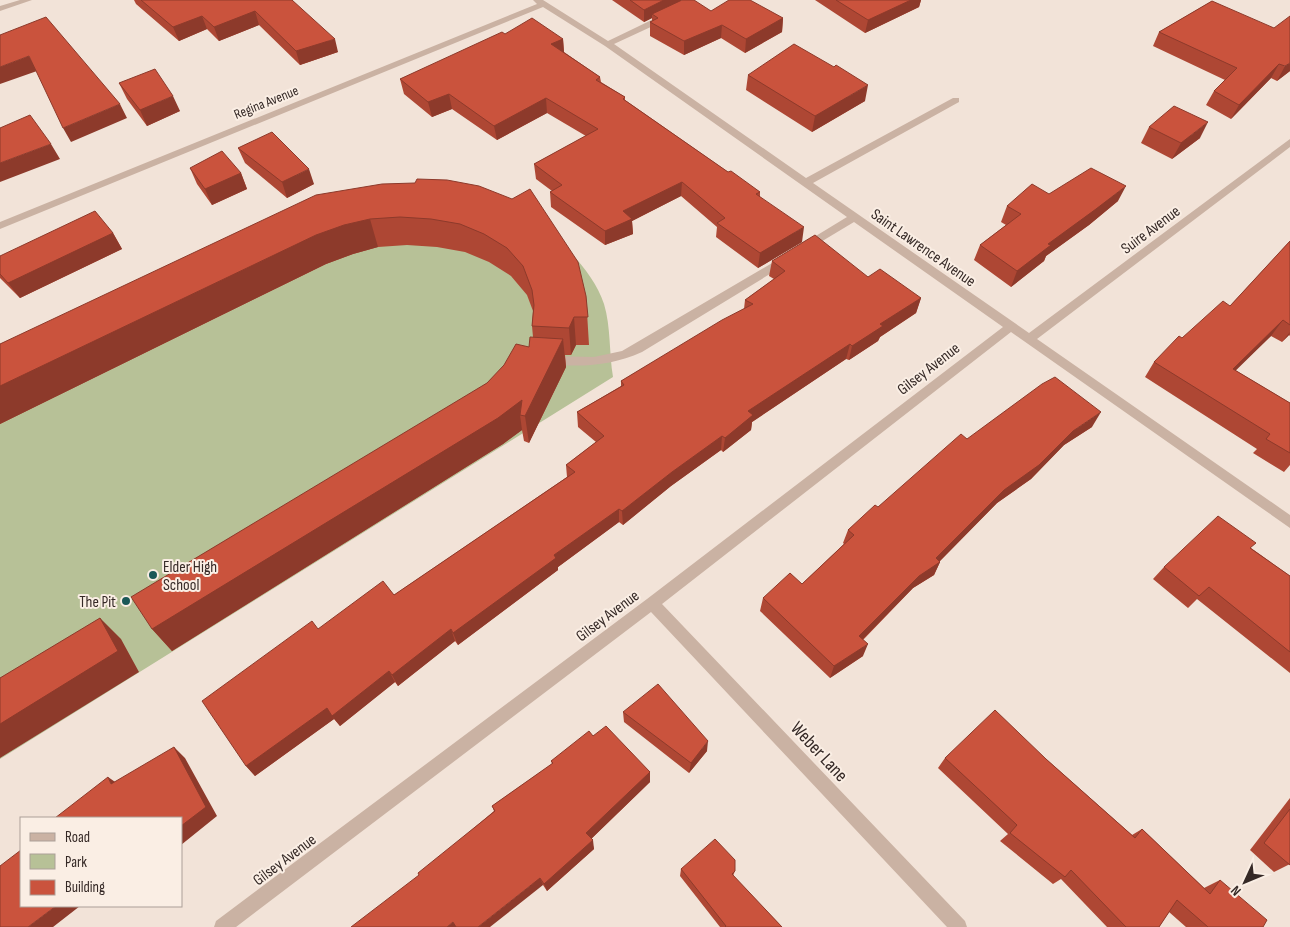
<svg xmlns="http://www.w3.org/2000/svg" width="1290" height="927" font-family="'Sofia Sans Condensed',sans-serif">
<rect width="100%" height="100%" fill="#f2e3d8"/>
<!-- green -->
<path fill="#b7c197" d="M553,236C574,255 595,277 604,304C611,327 609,353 613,377L0,759V383L290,241Z"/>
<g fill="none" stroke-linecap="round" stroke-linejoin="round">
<!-- minor -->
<path fill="#cab2a3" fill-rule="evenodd" d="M20,0H32L0,11V6Z
M533,0H543L608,41L662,15H668V19L614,44L806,178L953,98H959V102L813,183L1029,333L1290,139V147L1037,339L1290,515V528L1011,332L662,604L965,921L967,927H947L651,612L236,927H214L216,921L647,599L1003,327L854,222L809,249H801L800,247L801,245L847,217L605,46L543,7L0,229V222L537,4Z
M784,256L789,260L788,263L642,352C615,364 590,367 560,365C553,365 546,366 542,360L548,356L594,357L622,351Z"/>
</g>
<!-- wall -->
<path fill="#ae4734" d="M134,0H292L338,52L300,65L259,25L219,41L207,29L179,41L136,4Z
M612,0H681V1L711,11L783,18L782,32L745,53L721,38L684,55L650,36V22L652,21V18L644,22Z
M815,0H921L919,7L865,33Z
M1212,1L1290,71L1277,81L1271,78L1231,119L1206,105L1214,91L1225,80L1153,46L1159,32Z
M505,34L563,39L564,52L600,77L601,82L625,97V100L728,172L760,192V197L802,242L758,268L716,237L717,227L681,196L632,221L633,234L605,245L551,207L550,192L552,191L536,179L534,164L586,136L547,113L497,140L452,109L432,117L404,94L400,79Z
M748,75L865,101L812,132L746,90Z
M119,83L180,111L147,126L127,99Z
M1149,127L1200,138L1172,159L1141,143Z
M238,148L314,184L287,198L245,163Z
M190,168L241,173L247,189L212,205L197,184Z
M415,183L586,296L589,345H576L571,355H565L566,367L529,443L524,441L522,430L503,444L172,651L152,629L487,383L529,347L533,337L532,326L533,311L527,295L511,276L489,262L465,252L437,247L407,245L378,247L353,254L326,264L0,424V344Z
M1049,194L1118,201L1089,225L1046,256L1044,261L1011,287L974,260L980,245L1006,225L1001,222L1007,206Z
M113,233L122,249L20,298L0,278V256Z
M1290,241V336L1289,335L1282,342L1271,336L1235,370L1290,403V465L1284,472L1253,453L1257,449L1145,377L1154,362L1182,338L1230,306Z
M772,261L868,277L921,298L916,313L880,337L878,341L849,360L846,359L752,422L751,430L723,452L721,450L671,486L623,525L619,522L558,567V570L458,645L455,641L398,686L395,682L340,726L334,719L255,776L246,766L394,595L567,477L566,465L596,442L578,427L577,412L621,386V381L744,309L745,300L774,279L769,276Z
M1092,427L1064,445L1031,479L997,503L940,561V562L934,575L913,588L863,640V656L830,678L760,611L763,598L802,584L844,544L843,543L848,530L967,439Z
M1251,548L1290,576V673L1197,599L1188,608L1153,579L1164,567Z
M623,712L707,751L689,773L624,722Z
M593,736L650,772V782L591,839L594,849L547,891L543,885L419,875L494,811L492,806L552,764L551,761Z
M945,758L1046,759L1132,835L1142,829L1204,888L1220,880L1263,927H1186L1169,912L1159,927H1107L1061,879L1053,884L1000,841L1008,834L938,768Z
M1290,798V864L1274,872L1250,850Z
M681,869L735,871L733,876L782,927H720L680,876Z"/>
<!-- shaded-wall -->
<path fill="#8d3a2b" d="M664,0H681V4L652,14V18L644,22V10Z
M911,0H921L919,7L865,33L868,20Z
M255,11L259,25L219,41L214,27Z
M202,16L207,29L179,41L173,27Z
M783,18L782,32L745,53L746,39Z
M722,25L721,38L684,55V41Z
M335,39L338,52L300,65L296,51Z
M563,39L564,53L551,44Z
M29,56L37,71L0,84V67Z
M1290,63V71L1277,81L1285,66Z
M1279,64L1271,78L1231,119L1239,105Z
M868,85L865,101L812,132L815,116Z
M449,94L452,109L432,117L428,102Z
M173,96L180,111L147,126L140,110Z
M546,98L547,113L497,140L494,126Z
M120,104L127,118L71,142L63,128Z
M1208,122L1200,138L1172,159L1181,143Z
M51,144L60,159L0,182V163Z
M309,169L314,184L287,198L282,182Z
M241,173L247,189L212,205L205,189Z
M682,182L681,196L632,221L633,234L605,245V231L623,211Z
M1126,186L1118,201L1089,225L1046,256L1044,261L1011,287L1017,271L1048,244Z
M370,219L378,247L353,254L326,264L0,424V386L316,235L344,225Z
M804,227L802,242L758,268L760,253Z
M113,233L122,249L20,298L8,283Z
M921,298L916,313L880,337L878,341L849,360L852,346L880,324Z
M574,317L576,345L571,355L569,328Z
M1283,320L1271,336L1222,384L1233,369Z
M1290,332L1289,335L1282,342Z
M563,339L566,367L529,443L525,416Z
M850,344L846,359L752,422L751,430L723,452L725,438L748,411Z
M522,400L520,415L522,430L503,444L172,651L152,629Z
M1101,412L1092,427L1064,445L1031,479L997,503L937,564L940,562L934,575L913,588L854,648L859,636L1004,490L1073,431Z
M722,436L721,450L671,486L623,525L622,511L672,472Z
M619,509V522L558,567V570L458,645L453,633L554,555Z
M100,618L121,639L139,672L0,758V724Z
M451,629L455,641L398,686L392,675Z
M868,644L863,656L830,678L834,666Z
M389,671L395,682L340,726L332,716Z
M327,708L334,719L255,776L246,766Z
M708,741L707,751L689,773L691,763Z
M174,747L185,758L217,816L181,845V826Z
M650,772V782L588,842L586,833Z
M108,777L121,786L111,784Z
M593,840L594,849L547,891L544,884Z
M540,878L543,885L490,927H478Z
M56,906H80L53,927H28Z
M453,922L457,927H447Z"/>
<!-- building -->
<path fill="#ca533d" stroke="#8d3a2b" d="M141,0H292L335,39L296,51L255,11L214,27L202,16L173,27Z
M630,0H664L644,10Z
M682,0H694L711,11L729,0H750L783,18L746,39L722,25L684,41L650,22L658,18L652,14Z
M836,0H911L868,20Z
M1212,1L1274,28L1290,16V63L1285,66L1279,64L1239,105L1214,91L1237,68L1159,32Z
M46,17L120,104L63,128L29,56L0,67V35Z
M532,18L563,39L551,44L600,77L596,80L625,97L623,99L728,172L731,171L760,192L756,194L804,227L760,253L717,223L725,218L682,182L623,211L632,219L605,231L550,192L562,185L534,164L598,129L546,98L494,126L449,94L428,102L400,79L502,32L505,34Z
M794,44L834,67L836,65L868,85L815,116L748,75Z
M155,69L173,96L140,110L119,83Z
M1174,106L1208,122L1181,143L1149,127Z
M30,115L51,144L0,163V128Z
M272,132L309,169L282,182L238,148Z
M222,151L241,173L205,189L190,168Z
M1091,168L1126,186L1096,209L1048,244L1051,245L1017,271L980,245L1021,214L1007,206L1032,184L1049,194Z
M417,179L447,180L479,186L512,199L530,189L578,262L586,296L588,317H574L569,328L532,326L534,305L532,290L523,266L507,248L484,234L460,224L431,219L400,217L370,219L344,225L316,235L0,386V344L316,195L382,184L415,183Z
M95,211L113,233L8,283L0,274V256Z
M815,235L868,277L880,269L921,298L880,324L883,326L852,346L850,344L748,411L753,415L725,438L722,436L672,472L622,511L619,509L554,555L556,558L453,633L451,629L392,675L389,671L332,716L327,708L246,766L202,701L312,621L318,629L383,581L394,595L575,472L566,465L604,436L577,412L624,385L621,381L722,320L753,304L745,300L785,271L772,261Z
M1290,241V325L1283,320L1233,369L1290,403V453L1266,439L1270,434L1154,362L1179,336L1182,338L1223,301L1230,306Z
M530,337L563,339L525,416L520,415L522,400L498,418L152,629L131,597L487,383L504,365L516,344L529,347Z
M1055,377L1101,412L1073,431L1039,465L1004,490L936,558L940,562L919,576L859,636L868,644L834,666L763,598L790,573L802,584L854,535L848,530L875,505L878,507L961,434L967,439L1042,384Z
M1218,516L1256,543L1250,548L1290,576V652L1209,587L1199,596L1164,567Z
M100,618L118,651L0,724V678Z
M658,684L708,741L691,763L623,712Z
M995,710L1046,759L1135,838L1142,829L1210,894L1220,880L1267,920L1263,927H1208L1177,900L1159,927H1126L1071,870L1065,877L1010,833L1017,825L945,758Z
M606,726L650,772L586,833L593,840L544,884L540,878L478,927H456L453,922L447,927H351L419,875L418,873L495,811L492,806L553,763L551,761L589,731L593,736Z
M174,747L206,807L181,826V818H55L108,777L111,784Z
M1290,809V865L1264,843Z
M715,839L735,860V871L732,874L782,927H725L726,926L681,869Z
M21,850V906H56L28,927H0V866Z"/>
<!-- markers -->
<g fill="#1a5857" stroke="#faeee4" stroke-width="2">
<circle cx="153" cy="575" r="5"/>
<circle cx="126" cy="601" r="5"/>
</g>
<g text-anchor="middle" stroke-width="4" stroke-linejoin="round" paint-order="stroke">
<!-- far-street labels -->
<g font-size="14" fill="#352926" stroke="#faeee4">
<text transform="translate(266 102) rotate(-22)" y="5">Regina Avenue</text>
</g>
<!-- street labels -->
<g font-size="16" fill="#352926" stroke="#faeee4">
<text transform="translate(1150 229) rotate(-37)" y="6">Suire Avenue</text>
<text transform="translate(924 247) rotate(35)" y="6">Saint Lawrence Avenue</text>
<text transform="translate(928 368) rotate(-38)" y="6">Gilsey Avenue</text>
<text transform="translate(607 615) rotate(-37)" y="6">Gilsey Avenue</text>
<text transform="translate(284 859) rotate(-37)" y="6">Gilsey Avenue</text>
</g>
<!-- poi labels -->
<g font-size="16" fill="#352926" stroke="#faeee4" text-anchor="start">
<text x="163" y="572">Elder High<tspan x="163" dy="18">School</tspan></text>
<text x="116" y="607" text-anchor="end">The Pit</text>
</g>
<!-- near-street labels -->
<g font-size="19" fill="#352926" stroke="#faeee4">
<text transform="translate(820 751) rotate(47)" y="7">Weber Lane</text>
</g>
</g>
<!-- legend -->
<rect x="20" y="817" width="162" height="90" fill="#faeee4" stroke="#ab9f98"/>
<rect x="30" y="833" width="25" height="8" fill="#cab2a3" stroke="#ab9f98"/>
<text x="65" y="842" font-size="15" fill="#352926">Road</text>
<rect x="30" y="854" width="25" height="15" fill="#b7c197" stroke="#ab9f98"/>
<text x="65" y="867" font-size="15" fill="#352926">Park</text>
<rect x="30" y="880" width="25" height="15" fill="#ca533d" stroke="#ab9f98"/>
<text x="65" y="892" font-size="15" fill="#352926">Building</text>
<!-- north arrow -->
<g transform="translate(1245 882) rotate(226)" stroke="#faeee4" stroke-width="4" paint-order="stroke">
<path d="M0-4L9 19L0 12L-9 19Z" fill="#352926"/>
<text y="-8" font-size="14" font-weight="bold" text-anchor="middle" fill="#352926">N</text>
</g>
</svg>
